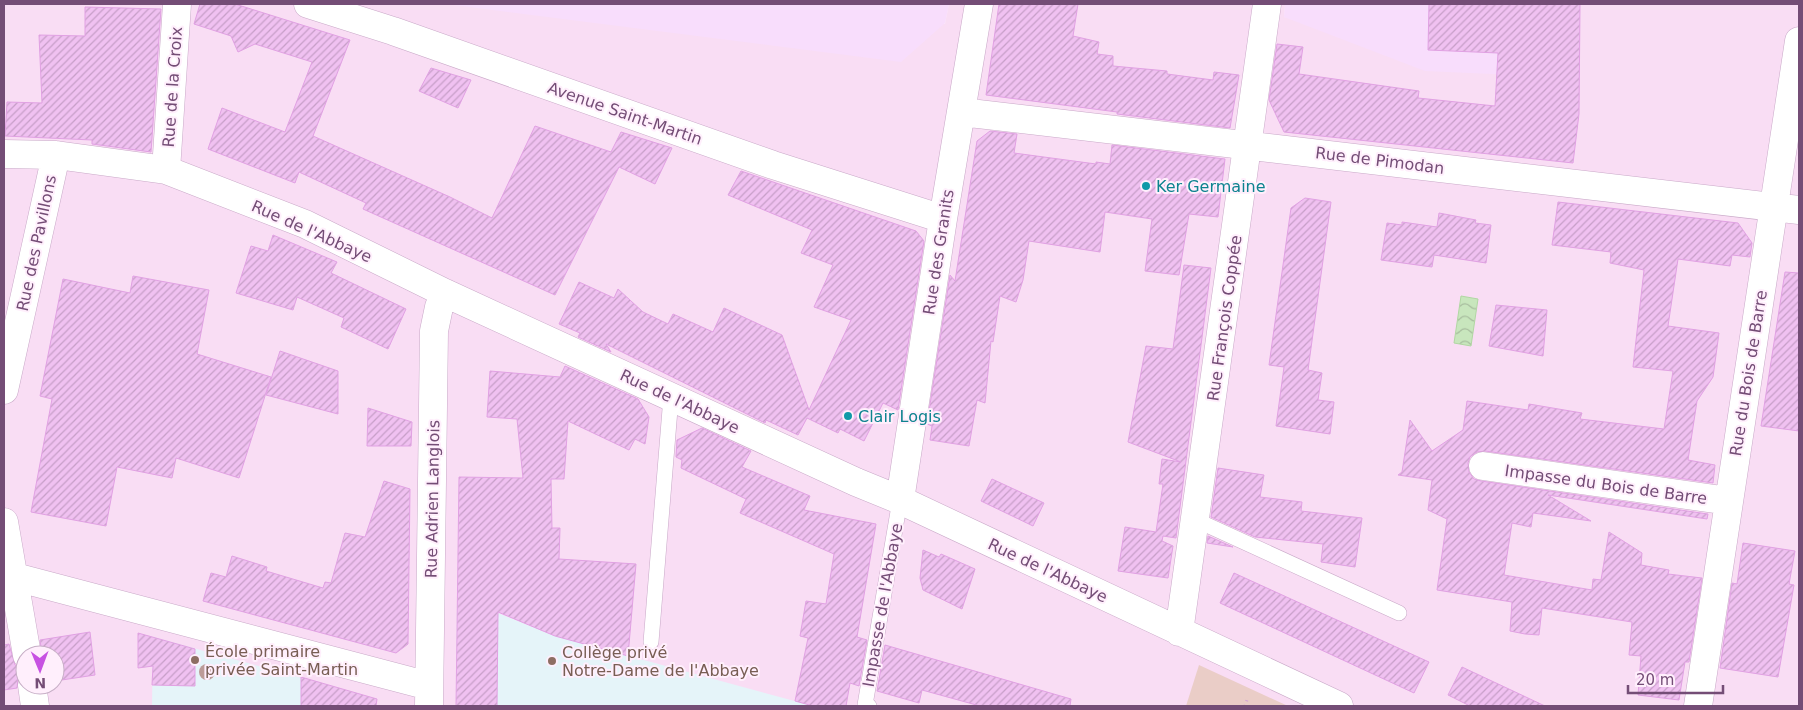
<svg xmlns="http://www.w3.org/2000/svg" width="1803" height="710" font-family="'DejaVu Sans',sans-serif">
<defs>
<pattern id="water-waves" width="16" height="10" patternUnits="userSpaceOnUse" patternTransform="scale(1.25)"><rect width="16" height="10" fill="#c8e6bd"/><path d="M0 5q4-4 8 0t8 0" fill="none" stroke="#a7bd9e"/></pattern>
<pattern id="building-hatch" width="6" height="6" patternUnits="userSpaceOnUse" patternTransform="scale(1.25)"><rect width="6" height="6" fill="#f0c1f1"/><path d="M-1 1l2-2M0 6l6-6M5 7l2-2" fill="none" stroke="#c79fc8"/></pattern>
</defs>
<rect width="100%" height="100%" fill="#fce9f8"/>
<!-- residential -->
<path fill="#f9ddf4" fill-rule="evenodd" d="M4,4H446L945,24L949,4H1285L1284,17L1579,78L1580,4H1799V706H4ZM25,655H55V685H25Z"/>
<!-- commercial -->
<path fill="#f8ddfc" d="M446,4H949L945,23L901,62Z
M1285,4H1580L1579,78L1425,71L1284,17Z"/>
<!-- education -->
<path fill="#e5f4f9" d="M457,605L498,613L552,635L813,706H456Z
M153,637L320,683L319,706H152Z"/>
<!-- park -->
<path fill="#eacdc7" d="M1199,665L1288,706H1186Z"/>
<!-- water -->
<path fill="url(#water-waves)" stroke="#b1d7a3" d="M1461,296L1478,299L1471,346L1454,343Z"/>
<!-- building -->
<path fill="url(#building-hatch)" stroke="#e1a1e3" d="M200,4H235L350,40L313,136L450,197L492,218L535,126L611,152L621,132L672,148L655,184L619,167L555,295L363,209L366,203L299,172L295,183L208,149L222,108L285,132L312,62L255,44L238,52L231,36L194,24Z
M999,4H1078L1073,36L1099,42L1097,54L1113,56V66L1167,71V74L1213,80L1214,72L1239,75L1230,128L1117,114V112L986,95Z
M1429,4H1580L1579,114L1573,163L1284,132L1269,100L1277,44L1303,47L1299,74L1419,91L1418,98L1495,106L1498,53L1428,50Z
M85,7L161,9L151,152L92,144V140L5,136L7,102L42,103L39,35L85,36Z
M431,68L471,80L458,108L419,91Z
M990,131L1017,134L1014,153L1096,164V162L1110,164L1112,145L1225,159L1218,217L1189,214L1179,275L1145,271L1152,219L1105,212L1100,252L1029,241L1023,280L1016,302L1000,296L993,342L991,341L985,403L977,400L969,446L930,440L932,426L927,424L950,275L955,281L977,141Z
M741,171L916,231L924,241L898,410L883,403L864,441L840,429L838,433L807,418L798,435L766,420L765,423L606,344L611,352L578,337L580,333L559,324L579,282L614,298L618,289L643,312L668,324L673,314L713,332L724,308L782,335L809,410L851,320L814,307L833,265L801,253L812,230L728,195Z
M1305,198L1331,202L1308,370L1322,373L1318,400L1334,402L1330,434L1276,426L1284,367L1269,365L1291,208Z
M1558,202L1738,223L1752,243L1750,257L1732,255L1730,266L1678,259L1668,326L1719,333L1713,377L1697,401L1688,460L1715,465L1713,483L1485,451L1477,452L1470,457L1468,463L1469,472L1474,479L1481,481L1708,514L1707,519L1548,495L1591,521L1533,513L1531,527L1512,523L1504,575L1592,590L1593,579L1601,580L1609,532L1642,553L1641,565L1669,570L1668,574L1702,578L1689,662H1685L1679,700L1638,695L1641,656L1629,655L1632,622L1542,608L1539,635L1525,634L1510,631L1512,602L1437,590L1447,519L1428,510L1432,480L1398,475L1402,472L1410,420L1432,451L1463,430L1467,401L1528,410L1529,404L1582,413L1580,419L1664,429L1673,371L1633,367L1644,270L1610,263L1611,252L1552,245Z
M1439,213L1476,220L1475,223L1491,225L1486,263L1434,255L1432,267L1381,260L1387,223L1402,225V222L1437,227Z
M273,235L337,262L331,273L406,309L388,349L341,327L344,318L297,297L293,310L236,293L251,246L268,251Z
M1184,265L1211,268L1176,538L1163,536L1162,541L1173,546L1168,578L1118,571L1125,527L1156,532L1163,484H1159L1162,459L1181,462L1128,442L1146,346L1173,349Z
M1785,272L1799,273V431L1761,426Z
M133,276L209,290L197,354L271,377L239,478L176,458L172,478L117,467L106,526L31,512L52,399L40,396L63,279L130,293Z
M1496,305L1547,310L1543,356L1489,346Z
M280,351L338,371V414L266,395Z
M565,366L638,399L649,417L645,444L635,439L629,450L568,421L564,479H551L552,528H560L559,559L636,564L628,656L555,636L498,612L497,706H456L459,477L523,478L517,419L487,417L490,371L560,377Z
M368,408L412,422L411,446H367Z
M702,428L751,451L742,467L810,496L804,510L876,524L857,637L867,640L859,686L850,683L846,706H813L795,701L808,638L800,636L806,601L826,604L834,554L740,513L746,499L681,468L682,460L676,457L677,440Z
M1218,468L1264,475L1260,497L1302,502L1301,511L1362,518L1355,567L1321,562L1323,544L1255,537L1211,517Z
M992,479L1044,503L1033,526L981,501Z
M384,481L410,489L408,644L396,653L203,601L211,573L226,577L232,556L267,567L266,571L323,588L325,582L331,583L345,533L365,537Z
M1208,536L1233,547L1207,543Z
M1743,543L1795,551L1789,584L1794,585L1778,677L1720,668L1732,583L1737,584Z
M923,550L939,557L941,554L975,569L962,609L923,590L920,578Z
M1234,573L1429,662L1414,693L1220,603Z
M90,632L95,675L55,681V655H42L40,640Z
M138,633L195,649V686L152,685L153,666L138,668Z
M9,644L15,665L25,672L18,679L17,688L4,690V645Z
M885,645L1071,699L1070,706H980L922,690L919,703L877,691Z
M1462,667L1545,706H1470L1448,695Z
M301,677L377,699L376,706H301Z"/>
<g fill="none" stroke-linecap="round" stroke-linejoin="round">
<!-- lane casing -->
<g stroke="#c9a9c8" stroke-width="16">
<path id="lane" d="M1196,520L1399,613
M651,642L671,397
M869,706L865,705L900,500"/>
</g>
<!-- street casing -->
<g stroke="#c9a9c8" stroke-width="29">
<path id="street" d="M308,4L393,31L773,165L943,219
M961,112L1799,210
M4,154L56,155L166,170L305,224L445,293L856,482L900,500L1339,706
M166,170L177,4
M4,390L56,155
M1483,466L1729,501
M900,500L943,219L979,4
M4,522L27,655
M15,577L429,686
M1179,632L1267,4
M32,685L35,706
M429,706L434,331L439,307L445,293
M1698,706L1799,41"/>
</g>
<!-- path -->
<path stroke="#d5a3d6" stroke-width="3" stroke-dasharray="1 4" stroke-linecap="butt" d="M1245,706L1248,697"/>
<!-- lane -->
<use href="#lane" stroke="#fff" stroke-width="15"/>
<!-- street -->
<use href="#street" stroke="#fff" stroke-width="28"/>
</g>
<!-- trees -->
<circle fill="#bc9b98" cx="207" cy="672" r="8"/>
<!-- markers -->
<g fill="#0f9aa8" stroke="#ffeffc" stroke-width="2">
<circle cx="1146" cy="186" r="5"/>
<circle cx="848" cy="416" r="5"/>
</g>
<g fill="#8d6e63" stroke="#ffeffc" stroke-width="2">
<circle cx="195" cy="660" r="5"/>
<circle cx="552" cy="661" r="5"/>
</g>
<g text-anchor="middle" stroke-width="4" stroke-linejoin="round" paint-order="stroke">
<!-- street labels -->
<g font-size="16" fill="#744d76" stroke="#ffeffc">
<text transform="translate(172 87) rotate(-86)" y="6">Rue de la Croix</text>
<text transform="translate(625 113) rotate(19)" y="6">Avenue Saint-Martin</text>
<text transform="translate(1380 160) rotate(7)" y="6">Rue de Pimodan</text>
<text transform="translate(312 231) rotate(24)" y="6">Rue de l'Abbaye</text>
<text transform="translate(36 243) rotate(-78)" y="6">Rue des Pavillons</text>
<text transform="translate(938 252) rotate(-81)" y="6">Rue des Granits</text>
<text transform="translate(1224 318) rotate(-82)" y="6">Rue François Coppée</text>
<text transform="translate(1748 373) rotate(-81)" y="6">Rue du Bois de Barre</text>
<text transform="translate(680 401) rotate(25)" y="6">Rue de l'Abbaye</text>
<text transform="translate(1606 484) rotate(8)" y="6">Impasse du Bois de Barre</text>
<text transform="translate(432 499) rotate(-89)" y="6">Rue Adrien Langlois</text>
<text transform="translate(1048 570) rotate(25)" y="6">Rue de l'Abbaye</text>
<text transform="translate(882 605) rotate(-80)" y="6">Impasse de l'Abbaye</text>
</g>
<!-- culture labels -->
<g font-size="16" fill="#0d838f" stroke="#ffeffc" text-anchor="start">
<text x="1156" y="192">Ker Germaine</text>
<text x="858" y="422">Clair Logis</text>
</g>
<!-- education labels -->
<g font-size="16" fill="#785e54" stroke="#ffeffc" text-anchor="start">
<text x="205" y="657">École primaire<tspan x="205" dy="18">privée Saint-Martin</tspan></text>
<text x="562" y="658">Collège privé<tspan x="562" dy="18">Notre-Dame de l'Abbaye</tspan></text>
</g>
</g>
<!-- border -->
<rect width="1803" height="710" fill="none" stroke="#744d76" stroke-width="10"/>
<!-- north arrow -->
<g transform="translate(40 670) rotate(179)"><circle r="24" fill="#ffeffc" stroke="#c7aec6"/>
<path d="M0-4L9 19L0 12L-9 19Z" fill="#c752e2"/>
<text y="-8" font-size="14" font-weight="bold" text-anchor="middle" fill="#744d76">N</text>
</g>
<!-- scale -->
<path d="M1628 685v8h95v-8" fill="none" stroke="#744d76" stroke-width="2.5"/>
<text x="1636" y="685" font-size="15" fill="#744d76" stroke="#ffeffc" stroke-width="4" paint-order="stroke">20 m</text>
</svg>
